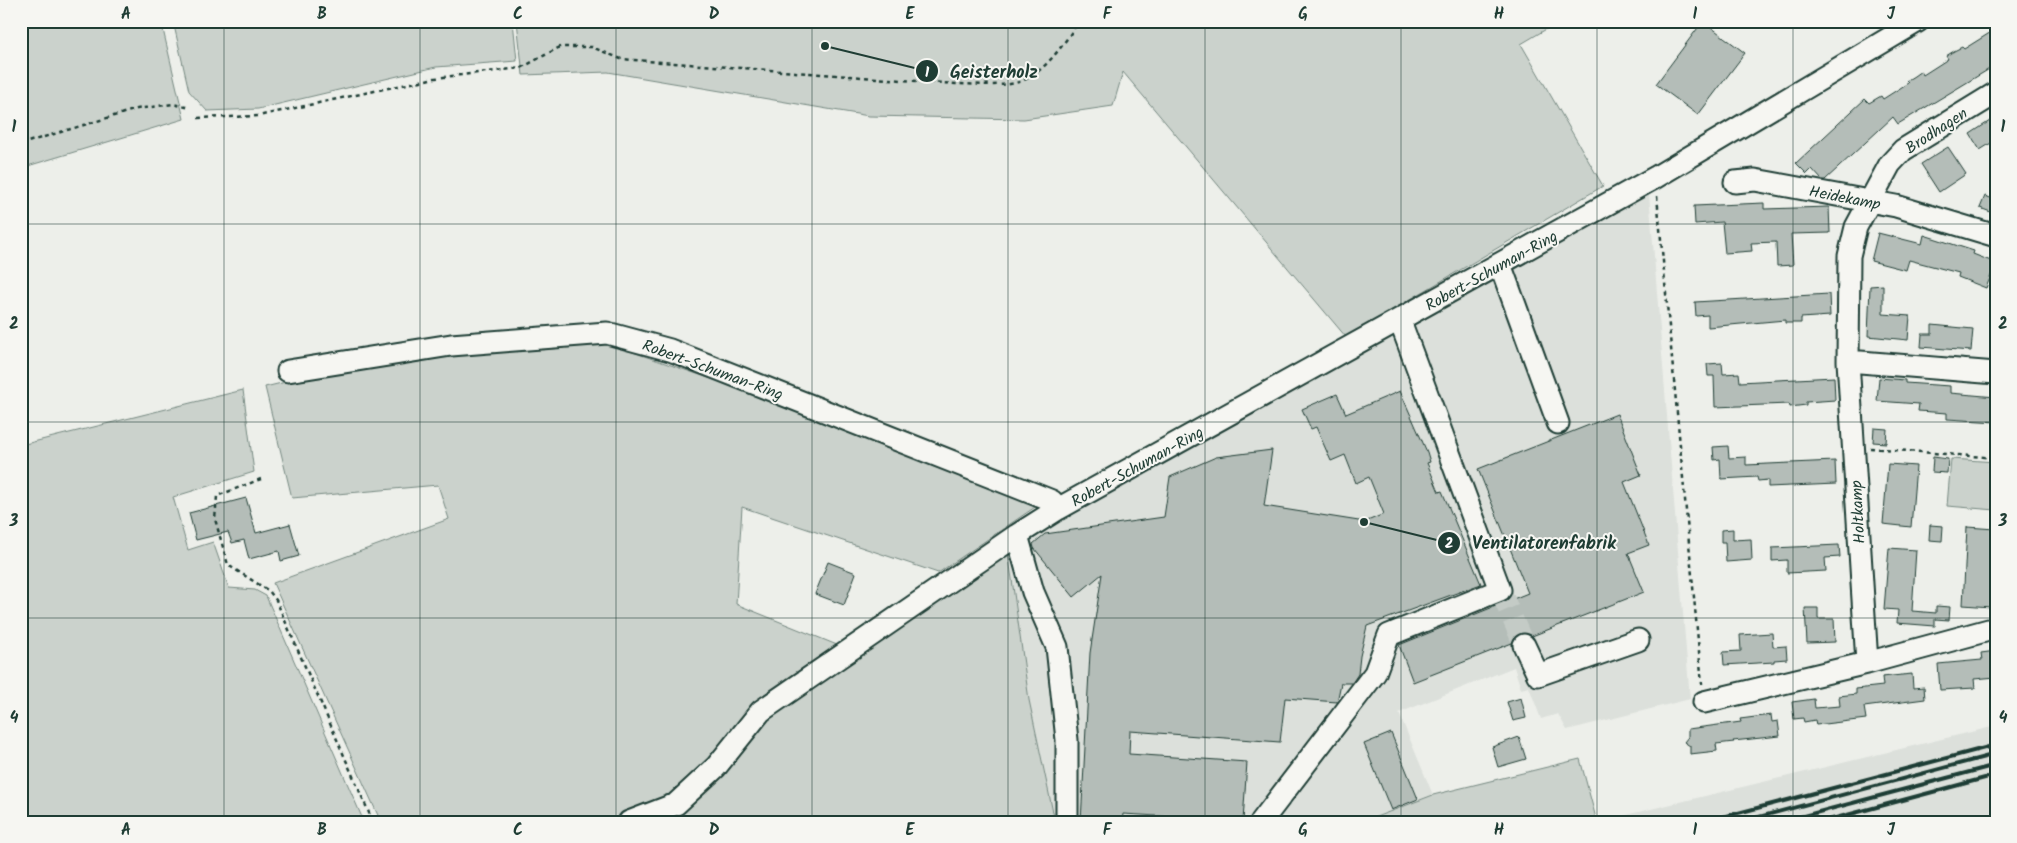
<svg xmlns="http://www.w3.org/2000/svg" width="2017" height="843" font-family="Kalam,sans-serif">
<rect width="100%" height="100%" fill="#edefea"/>
<filter id="ink" filterUnits="userSpaceOnUse"><feTurbulence type="fractalNoise" baseFrequency=".02" numOctaves="2"/><feDisplacementMap in="SourceGraphic" scale="10" xChannelSelector="R" yChannelSelector="G"/><feConvolveMatrix kernelMatrix="1 2 1 2 8 2 1 2 1" color-interpolation-filters="sRGB"/></filter>
<g filter="url(#ink)">
<!-- built -->
<path fill="#dce0db" d="M1649,194L1690,699L1567,730L1558,714L1541,719L1529,687L1521,689L1514,667L1399,713L1433,795L1363,822H1055L1029,700L1008,551L1098,493Z
M1996,726V822H1597Z"/>
<!-- green -->
<path fill="#cbd2cc" stroke="#758880" d="M21,21H161L184,119L21,168Z
M173,21H513L517,61L436,67L258,109L207,111L189,91Z
M517,21H1560L1521,44L1603,186L1346,337L1123,72L1113,106L1024,119L869,116L608,72L523,75Z
M606,343L750,392L1041,503L938,573L742,507L736,604L837,645L754,704L711,763L672,796L608,822H381L273,583L449,519L438,485L292,498L265,387L294,380L454,353Z
M243,390L254,472L173,497L188,550L213,542L229,588L255,590L266,596L364,822H21V445Z
M1951,459L1996,462V510L1947,506Z
M1008,551L1029,700L1055,822H654L767,715Z
M1580,759L1597,822H1363L1433,795Z"/>
<!-- building -->
<path fill="#b4bdb8" stroke="#1f3d34" d="M1703,21L1745,53L1698,115L1656,84Z
M1996,29V65L1898,124L1893,117L1825,180H1822L1812,169L1807,174L1796,163L1865,99L1869,103L1881,96L1883,99L1908,83L1906,81L1914,76L1921,71L1923,75L1948,59L1946,56L1954,51L1962,47L1964,49Z
M1996,117V140L1980,150L1970,134Z
M1948,147L1966,174L1939,192L1921,164Z
M1985,196L1996,200V214L1980,208Z
M1764,203V209L1829,207L1830,233L1791,234L1793,265L1777,266L1776,242L1751,243L1752,251L1725,253L1722,222L1695,224L1694,206Z
M1878,233L1922,244L1924,235L1974,251L1973,254L1996,263L1986,288L1958,277L1959,273L1909,260L1906,270L1871,261Z
M1883,285V314L1910,316L1908,340L1868,336L1870,286Z
M1829,294L1830,316L1801,318V323H1785V320L1708,327V315L1696,316L1695,302Z
M1932,325L1973,329L1971,351L1921,347L1922,334H1932Z
M1722,363L1723,374L1739,373L1740,382L1834,377L1835,400L1806,402V405L1790,407L1789,404L1715,407L1714,376H1708L1707,364Z
M1879,378L1905,380V383L1950,386V393L1996,397V422L1947,419V413L1918,411L1919,404L1877,401Z
M1400,391L1427,452L1430,462L1427,463L1439,492L1442,491L1481,584L1367,626L1360,656L1358,674L1352,683H1341L1337,702L1285,698L1280,742L1130,731L1129,754L1247,762L1243,821L1123,814L1122,822H1081L1090,653L1102,574L1074,597L1034,548L1033,544L1045,534L1164,517L1170,477L1216,457L1272,450L1264,506L1365,522L1384,514L1369,477L1356,483L1345,455L1331,461L1316,427L1311,429L1302,409L1337,394L1346,414Z
M1617,414L1641,475L1624,482L1649,545L1628,553L1644,592L1532,636L1526,633L1519,634L1514,637L1512,643L1413,682L1399,645L1528,593L1478,469Z
M1874,428L1887,429L1886,443L1873,442Z
M1728,446L1729,458L1746,457V465L1835,461L1836,484L1768,487V480L1758,481L1757,477L1721,479L1720,459L1714,460L1713,447Z
M1933,457L1948,459L1947,473L1932,472Z
M1888,464L1916,466L1911,527L1883,524Z
M246,498L256,533L290,524L299,556L281,561L279,551L249,559L244,540L232,543L228,532L196,540L189,513Z
M1930,525L1943,526L1942,541L1929,540Z
M1967,527L1995,529L1991,607L1963,605Z
M1733,529V540L1751,539L1752,560L1726,562L1725,542H1721V530Z
M1839,545L1840,557L1825,558L1826,571L1787,573V560L1772,561V548Z
M1889,548L1916,550L1912,611L1936,613V606L1950,607L1949,620L1935,619V626L1897,623L1898,610L1884,609Z
M828,562L856,573L844,605L815,594Z
M1805,608H1818V619H1834L1835,642L1807,643Z
M1772,633L1773,647L1786,646L1787,659L1774,660V662L1724,665L1723,652L1741,651L1740,635Z
M1996,651V677L1974,679L1975,688L1940,690L1938,664L1982,660L1981,653Z
M1912,674L1913,688L1924,687L1925,699L1864,707L1866,719L1816,725L1815,720L1804,722L1803,718L1794,719L1792,702L1814,699L1815,708L1840,706L1839,696L1856,694V689L1883,686L1882,677Z
M1521,698L1526,718L1513,721L1507,702Z
M1771,715L1772,722L1778,721L1780,736L1733,741L1734,742L1716,744L1717,751L1690,754V746L1684,742L1688,737V729L1741,722L1740,719Z
M1391,733L1418,799L1391,810L1364,744Z
M1519,737L1526,759L1498,767L1492,747Z"/>
<g fill="none" stroke-linecap="round" stroke-linejoin="round">
<!-- minor-tunnel -->
<path stroke="#c4cbc6" stroke-width="21" stroke-dasharray="21 11" stroke-linecap="butt" d="M1500,590L1524,645"/>
<!-- minor casing -->
<g stroke="#1f3d34" stroke-width="25">
<path id="minor" d="M1735,182L1755,180L1896,206L1996,236
M1500,264L1558,423
M1848,361L1996,373
M288,371L451,345L607,333L670,350L1052,501L1058,509
M1017,535L1033,592L1057,647L1067,740V822
M1524,645L1538,675L1638,640
M1867,663L1848,361L1849,256L1856,227L1890,164L1903,150L1996,93
M1704,702L1867,663L1996,628
M629,822L676,804L716,767L761,711L1017,535L1058,509L1656,177L1918,21
M1261,822L1375,673L1389,635L1500,590L1400,321"/>
</g>
<!-- path -->
<path stroke="#1f3d34" stroke-width="2.5" stroke-dasharray="4 4" stroke-linecap="butt" d="M198,118L258,116L435,78L521,68L560,47H592L621,59L956,84C973,84 993,86 1010,84C1041,80 1063,45 1079,21
M21,144L137,109L173,104L190,108
M1657,196L1702,684
M1870,448L1996,458
M261,479L217,496L215,519L228,565L269,591L276,600L373,822"/>
<!-- minor -->
<use href="#minor" stroke="#f6f6f2" stroke-width="21"/>
<!-- rail -->
<path stroke="#1f3d34" stroke-width="4" d="M1704,822L1996,745
M1740,822L1996,754
M1781,822L1996,765
M1821,822L1996,775"/>
</g>
</g>
<!-- grid -->
<path fill="none" stroke="#1f3d34" stroke-width="1" stroke-opacity="0.55" d="M224,21V822M420,21V822M616,21V822M812,21V822M1008,21V822M1205,21V822M1401,21V822M1597,21V822M1793,21V822M21,224H1996M21,422H1996M21,618H1996"/>
<g text-anchor="middle" stroke-width="4" stroke-linejoin="round" paint-order="stroke">
<!-- street labels -->
<g font-size="16" fill="#1f3d34" stroke="#f6f6f2">
<text transform="translate(1936 130) rotate(-33)" y="6">Brodhagen</text>
<text transform="translate(1845 197) rotate(11)" y="6">Heidekamp</text>
<text transform="translate(1491 270) rotate(-29)" y="6">Robert-Schuman-Ring</text>
<text transform="translate(713 369) rotate(20)" y="6">Robert-Schuman-Ring</text>
<text transform="translate(1137 466) rotate(-29)" y="6">Robert-Schuman-Ring</text>
<text transform="translate(1857 512) rotate(-93)" y="6">Holtkamp</text>
</g>
</g>
<!-- callouts -->
<path fill="none" stroke="#1f3d34" stroke-width="2" d="M825 46L927 71M1364 522L1449 543"/>
<g fill="#1f3d34" stroke="#f6f6f2" stroke-width="2">
<circle cx="825" cy="46" r="5"/>
<circle cx="1364" cy="522" r="5"/>
<circle cx="927" cy="71" r="12"/>
<circle cx="1449" cy="543" r="12"/>
</g>
<g font-size="15" text-anchor="middle" font-weight="bold" fill="#fff">
<text x="927" y="77">1</text>
<text x="1449" y="548">2</text>
</g>
<g font-size="18" text-anchor="middle" font-weight="bold" fill="#1f3d34" stroke="#f6f6f2" stroke-width="4" stroke-linejoin="round" paint-order="stroke">
<text x="994" y="78">Geisterholz</text>
<text x="1544" y="549">Ventilatorenfabrik</text>
</g>
<!-- margin -->
<rect width="2017" height="843" fill="none" stroke="#f6f6f2" stroke-width="55"/>
<rect x="28" y="28" width="1962" height="788" fill="none" stroke="#1f3d34" stroke-width="2"/>
<g font-size="16" text-anchor="middle" font-weight="bold" fill="#1f3d34">
<text x="126" y="19">A</text>
<text x="322" y="19">B</text>
<text x="518" y="19">C</text>
<text x="714" y="19">D</text>
<text x="910" y="19">E</text>
<text x="1107" y="19">F</text>
<text x="1303" y="19">G</text>
<text x="1499" y="19">H</text>
<text x="1695" y="19">I</text>
<text x="1891" y="19">J</text>
<text x="14" y="132">1</text>
<text x="2003" y="132">1</text>
<text x="14" y="329">2</text>
<text x="2003" y="329">2</text>
<text x="14" y="526">3</text>
<text x="2003" y="526">3</text>
<text x="14" y="723">4</text>
<text x="2003" y="723">4</text>
<text x="126" y="835">A</text>
<text x="322" y="835">B</text>
<text x="518" y="835">C</text>
<text x="714" y="835">D</text>
<text x="910" y="835">E</text>
<text x="1107" y="835">F</text>
<text x="1303" y="835">G</text>
<text x="1499" y="835">H</text>
<text x="1695" y="835">I</text>
<text x="1891" y="835">J</text>
</g>
</svg>
